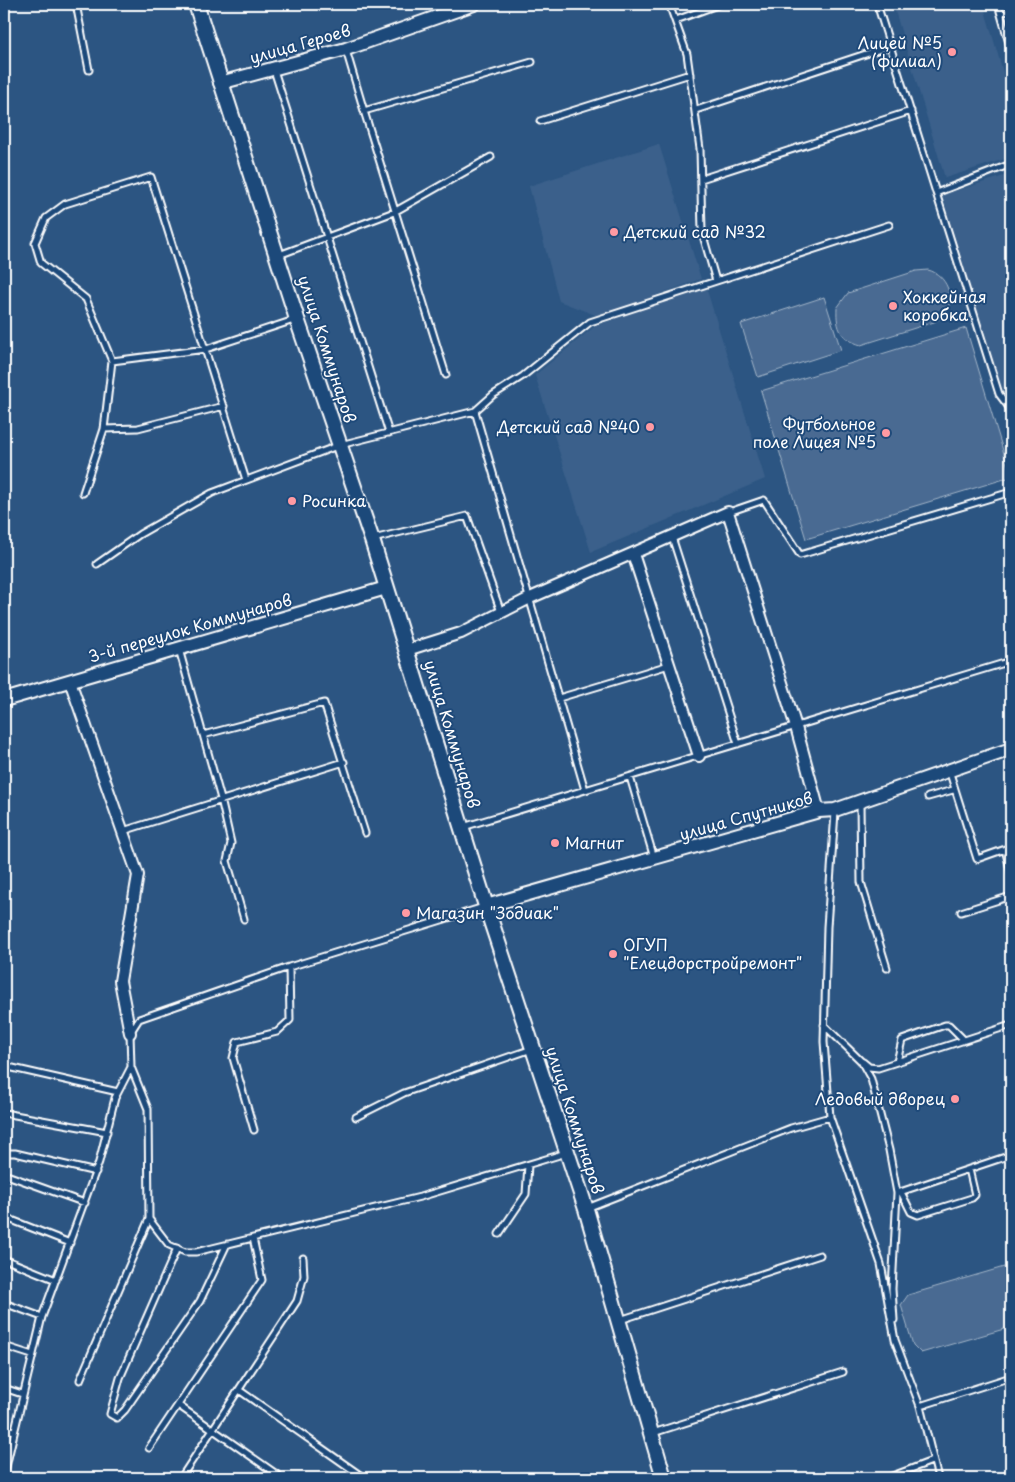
<svg xmlns="http://www.w3.org/2000/svg" width="1015" height="1482" font-family="'Playpen Sans',sans-serif">
<rect width="100%" height="100%" fill="#2c5582"/>
<filter id="ink" filterUnits="userSpaceOnUse"><feTurbulence type="fractalNoise" baseFrequency=".02" numOctaves="2"/><feDisplacementMap in="SourceGraphic" scale="10" xChannelSelector="R" yChannelSelector="G"/><feConvolveMatrix kernelMatrix="1 2 1 2 8 2 1 2 1" color-interpolation-filters="sRGB"/></filter>
<g filter="url(#ink)">
<!-- built -->
<path fill="#3b618b" d="M893,4H983L1011,99V157L945,178Z
M659,144L701,279L598,316L559,301L529,186Z
M1011,174V399L1004,395L942,195Z
M706,287L765,479L591,552L535,375L595,326Z"/>
<!-- green -->
<path fill="#486b92" stroke="#a4b5c8" d="M928,270C946,274 957,299 944,315C942,318 937,320 934,322L861,345C841,339 836,329 837,308L848,293L916,271Z
M824,297L841,350L758,377L741,324Z
M966,328L1011,477L806,539L761,391Z
M1004,1267L1011,1272V1327L921,1353L913,1345L901,1305L908,1295Z"/>
<g fill="none" stroke-linecap="round" stroke-linejoin="round">
<!-- service casing -->
<g stroke="#fff" stroke-width="9">
<path id="service" d="M76,4L89,70
M669,4L687,54L700,149L702,232L716,281
M877,4L999,394L1011,410
M998,4L1011,50
M1001,13L1011,10
M676,20L720,4
M346,50L364,111L532,62
M274,70L389,433
M696,110L890,46
M364,111L446,375
M540,121L690,74
M701,179L911,111
M936,193L1011,164
M279,255L394,212L491,157
M112,361L206,349L297,319
M475,411L585,790
M104,429L138,428L224,406
M83,493L104,429L112,361L86,299L41,263L35,243L46,218L65,204L151,177L246,480
M729,512L764,500L800,555L1011,492
M672,537L738,744
M373,539L467,516L501,612
M97,564L140,534L212,493L340,445L475,411L493,395L523,376L590,322L889,225
M179,649L221,799L231,843L227,861L244,919
M559,698L669,665
M203,735L324,703L365,833
M949,770L977,859L1011,847
M630,777L654,858
M928,797L953,790
M860,803L861,882L887,968
M835,812L827,927L824,1042L830,1117L881,1264L895,1340L920,1406
M463,827L1011,661
M123,831L344,762
M1005,849L1011,873
M961,912L1011,896
M824,1025L861,1061L871,1079L889,1150L897,1193L892,1289L894,1320
M863,1062L869,1067L878,1068L1011,1025
M897,1062L902,1040L945,1025H949L964,1040
M4,1066L118,1092
M131,1067L148,1109L149,1219L169,1245L185,1252H196L420,1197L566,1153
M4,1113L107,1132
M356,1117L404,1093L532,1049
M254,1130L233,1058L237,1042L277,1032L290,1020L289,967
M4,1153H15L96,1172
M4,1174L85,1203
M901,1192L911,1212L918,1215L972,1198L975,1195L969,1169
M897,1193L1011,1155
M587,1208L791,1128L830,1117
M4,1217L70,1243
M499,1234L526,1194L528,1165
M177,1248L120,1378L110,1414L117,1418L125,1410L200,1301L227,1244
M4,1259L56,1280
M4,1303L42,1317
M620,1320L820,1255
M4,1346L32,1355
M80,1380L149,1219
M4,1388L22,1394
M239,1390L360,1475
M178,1405L282,1478
M4,1428L13,1431
M653,1433L843,1372
M149,1448L262,1280L253,1238
M4,1475L42,1317L99,1162L115,1098L131,1067L130,1033L139,1019L289,967L484,907
M191,1478L184,1473L297,1301L304,1276L303,1258
M887,1478L932,1461
M938,1478L920,1406L1011,1377"/>
</g>
<!-- minor casing -->
<g stroke="#fff" stroke-width="14">
<path id="minor" d="M633,554L699,756
M407,650L461,633L530,598L728,512L796,727L819,811
M70,681L138,875L120,981L130,1033"/>
</g>
<!-- tertiary casing -->
<g stroke="#fff" stroke-width="16">
<path id="tertiary" d="M220,83L346,49L474,4
M4,700L386,588
M486,906L819,811L835,810L1011,749"/>
</g>
<!-- secondary casing -->
<g stroke="#fff" stroke-width="18">
<path id="secondary" d="M196,4L297,319L372,540L486,906L586,1209L664,1478"/>
</g>
<!-- service -->
<use href="#service" stroke="#1f4a7a" stroke-width="5"/>
<!-- minor -->
<use href="#minor" stroke="#1f4a7a" stroke-width="10"/>
<!-- tertiary -->
<use href="#tertiary" stroke="#1f4a7a" stroke-width="12"/>
<!-- secondary -->
<use href="#secondary" stroke="#1f4a7a" stroke-width="14"/>
</g>
</g>
<!-- markers -->
<g fill="#ff9aa2" stroke="#1f4a7a" stroke-width="2">
<circle cx="952" cy="52" r="5"/>
<circle cx="614" cy="232" r="5"/>
<circle cx="893" cy="306" r="5"/>
<circle cx="650" cy="427" r="5"/>
<circle cx="886" cy="433" r="5"/>
<circle cx="292" cy="501" r="5"/>
<circle cx="555" cy="843" r="5"/>
<circle cx="406" cy="913" r="5"/>
<circle cx="613" cy="954" r="5"/>
<circle cx="955" cy="1099" r="5"/>
</g>
<g text-anchor="middle" stroke-width="4" stroke-linejoin="round" paint-order="stroke">
<!-- poi labels -->
<g font-size="16" fill="#fff" stroke="#1f4a7a" text-anchor="start">
<text x="942" y="49" text-anchor="end">Лицей №5<tspan x="942" dy="18">(филиал)</tspan></text>
<text x="624" y="238">Детский сад №32</text>
<text x="903" y="303">Хоккейная<tspan x="903" dy="18">коробка</tspan></text>
<text x="876" y="430" text-anchor="end">Футбольное<tspan x="876" dy="18">поле Лицея №5</tspan></text>
<text x="640" y="433" text-anchor="end">Детский сад №40</text>
<text x="302" y="507">Росинка</text>
<text x="565" y="849">Магнит</text>
<text x="416" y="919">Магазин "Зодиак"</text>
<text x="623" y="951">ОГУП<tspan x="623" dy="18">"Елецдорстройремонт"</tspan></text>
<text x="945" y="1105" text-anchor="end">Ледовый дворец</text>
</g>
<!-- street labels -->
<g font-size="16" fill="#fff" stroke="#1f4a7a">
<text transform="translate(300 44) rotate(-16)" y="6">улица Героев</text>
<text transform="translate(327 349) rotate(72)" y="6">улица Коммунаров</text>
<text transform="translate(190 628) rotate(-16)" y="6">3-й переулок Коммунаров</text>
<text transform="translate(452 734) rotate(73)" y="6">улица Коммунаров</text>
<text transform="translate(746 816) rotate(-16)" y="6">улица Спутников</text>
<text transform="translate(575 1120) rotate(72)" y="6">улица Коммунаров</text>
</g>
</g>
<!-- margin -->
<rect width="1015" height="1482" fill="none" stroke="#1f4a7a" stroke-width="20"/>
<rect x="10" y="10" width="995" height="1462" fill="none" stroke="#fff" stroke-width="2" filter="url(#ink)"/>
</svg>
